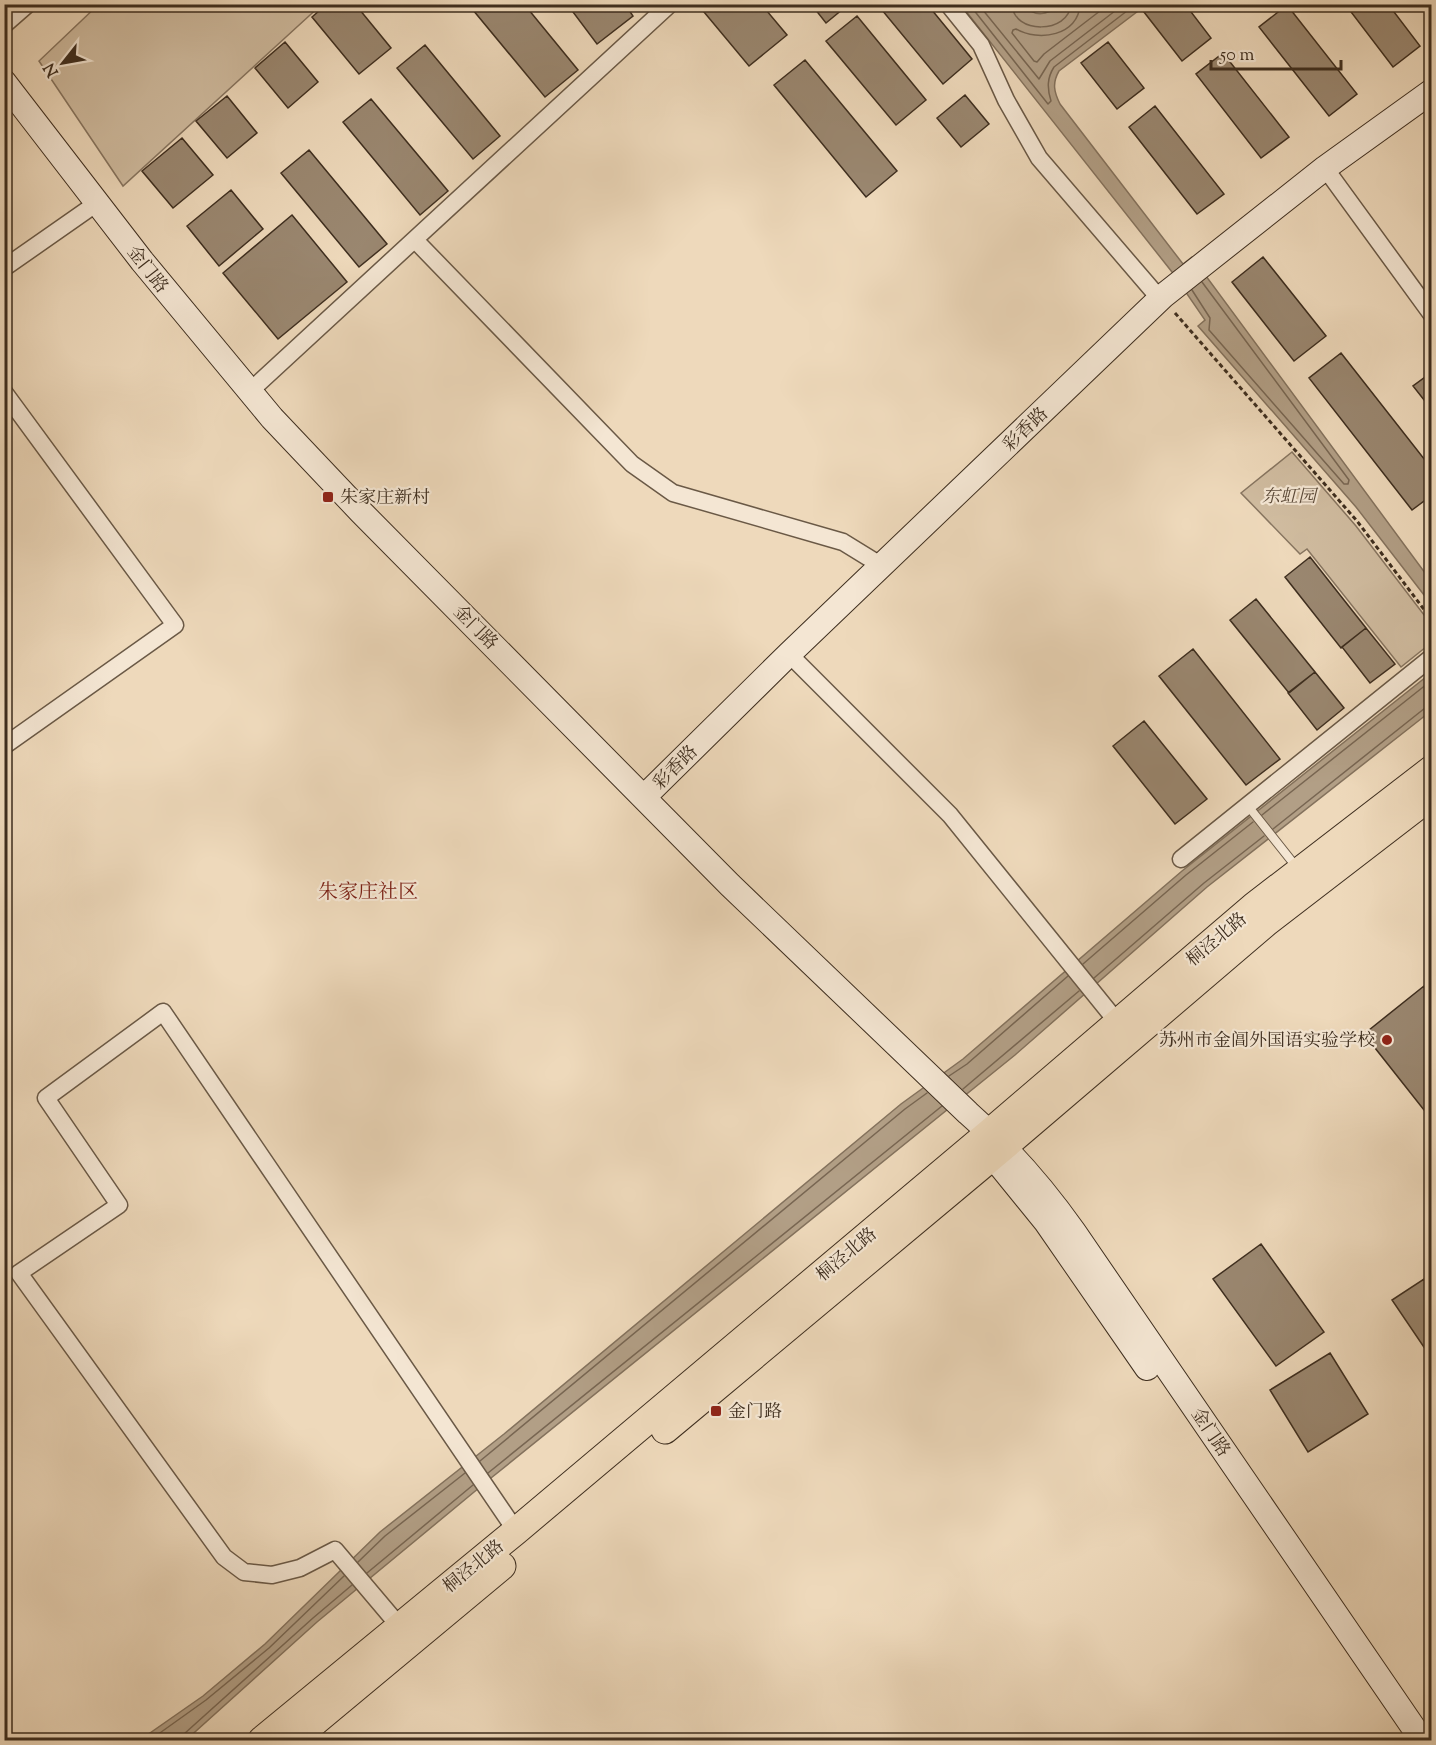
<svg xmlns="http://www.w3.org/2000/svg" width="1436" height="1745" font-family="'Sorts Mill Goudy','Noto Serif SC',serif">
<rect width="100%" height="100%" fill="#eed9bb"/>
<filter id="stains"><feTurbulence type="fractalNoise" baseFrequency=".00333" numOctaves="4"/><feColorMatrix values="0 0 0 0 .2 0 0 0 0 .09 0 0 0 0 .02 0 0 0 .5 -.17"/></filter>
<radialGradient id="worn" r=".72"><stop offset=".6" stop-color="#630" stop-opacity="0"/><stop offset="1" stop-color="#630" stop-opacity=".3"/></radialGradient>
<!-- green -->
<path fill="#d0bca0" stroke="#877560" stroke-width="1.5" d="M99,4H321V5L123,186L39,61Z
M1292,452L1356,526L1431,624V643L1401,667L1307,549L1300,554L1241,493Z"/>
<!-- water -->
<path fill="#b29f86" stroke="#84725d" stroke-width="1.5" d="M961,5H1023C1037,19 1046,14 1062,5H1146L1059,71C1052,83 1054,92 1060,104L1183,264L1192,257L1431,581V604L1356,507L1198,326L1205,320L1172,272Z
M1431,673V711L1207,887L1015,1055L491,1478L317,1622L186,1740H140L203,1696L265,1644L380,1532L504,1434L901,1104L963,1059L1182,871Z"/>
<g fill="none" stroke-linecap="round" stroke-linejoin="round">
<!-- shore -->
<path stroke="#786652" stroke-width="1.5" d="M969,4L1048,104L1051,101C1047,88 1047,78 1054,67L1136,4
M978,4L1039,79L1050,61L1124,4
M1012,4C1013,35 1069,34 1071,4
M1080,4C1079,36 1038,42 1016,29L1013,30L1012,33L1034,61L1037,62L1044,54L1109,4
M1192,290L1210,318L1209,330L1344,484H1348L1349,480L1202,282
M1262,815L1432,680
M1273,829L1425,708L1432,707
M1083,964L1186,875L1253,822
M1094,978L1204,883L1264,836
M949,1076L967,1064L1068,976
M963,1089L1079,991
M480,1461L905,1109L927,1093
M488,1473L942,1106
M358,1562L385,1536L465,1473
M367,1573L473,1485
M150,1740L206,1700L269,1648L344,1576
M182,1740L184,1734L313,1618L352,1585"/>
</g>
<!-- building -->
<path fill="#9a8770" stroke="#3e2e1f" stroke-width="1.5" d="M327,4H355L391,48L359,74L312,17Z
M480,4H524L578,70L545,97L473,10Z
M567,4H625L633,16L597,44Z
M701,4H761L787,35L749,66L699,6Z
M811,4H849L826,23Z
M877,4H927L972,59L943,84Z
M1154,4H1185L1211,38L1182,61L1144,12Z
M1345,4H1388L1420,46L1393,67Z
M1287,5L1357,94L1329,116L1259,27Z
M857,16L926,100L896,125L826,41Z
M285,42L318,82L288,108L255,68Z
M1108,42L1144,88L1117,109L1081,63Z
M425,45L500,136L473,159L397,68Z
M1223,53L1289,137L1261,158L1196,74Z
M805,60L897,171L866,197L774,85Z
M965,95L989,124L961,147L937,118Z
M227,96L257,133L227,158L196,121Z
M371,99L448,191L420,215L343,122Z
M1155,106L1224,194L1197,214L1129,127Z
M182,138L213,175L173,208L142,171Z
M309,150L387,244L359,267L281,173Z
M231,190L263,229L219,266L187,226Z
M292,215L347,282L278,339L223,273Z
M1263,257L1326,336L1294,361L1232,282Z
M1341,353L1432,469V495L1412,510L1309,378Z
M1432,372V410L1413,386Z
M1310,557L1366,628L1341,648L1285,577Z
M1256,599L1315,672L1289,693L1230,620Z
M1366,628L1395,664L1370,683L1342,647Z
M1193,649L1280,759L1246,785L1159,676Z
M1315,672L1344,708L1317,730L1288,693Z
M1144,721L1207,799L1175,824L1113,746Z
M1424,986L1432,996V1104L1424,1110L1364,1034Z
M1261,1244L1324,1332L1276,1366L1213,1279Z
M1424,1279L1432,1290V1359L1392,1300Z
M1330,1353L1368,1414L1308,1452L1270,1390Z"/>
<g fill="none" stroke-linecap="round" stroke-linejoin="round">
<!-- lane casing -->
<g stroke="#6a5946" stroke-width="10">
<path id="lane" d="M1248,806L1298,869"/>
</g>
<!-- street casing -->
<g stroke="#6a5946" stroke-width="19">
<path id="street" d="M948,4L981,45L1006,100L1039,158L1160,299
M4,25L28,4
M1325,168L1432,315
M415,240L632,464L673,493L843,542L882,566
M4,268L97,203
M4,392L175,625L4,746
M249,392L670,4
M789,654L950,815L1118,1023
M1181,859L1432,657
M406,1634L335,1550L300,1568L272,1575L244,1572L224,1557L19,1273L119,1205L46,1098L163,1012L516,1531"/>
</g>
<!-- secondary casing -->
<g stroke="#3e2e1f" stroke-width="26">
<path id="secondary" d="M4,82L142,261L272,418L361,512L730,885L968,1113C1008,1148 1043,1188 1074,1232L1422,1740
M644,797L789,654L1163,296L1325,168L1432,91
M994,1158L1046,1222L1147,1368"/>
</g>
<!-- primary casing -->
<g stroke="#3e2e1f" stroke-width="29">
<path id="primary" d="M665,1430L993,1156L1267,922L1432,795
M262,1740L516,1531L990,1132L1254,906L1432,769
M293,1740L502,1566"/>
</g>
<!-- path -->
<path stroke="#3e2e1f" stroke-width="3" stroke-dasharray="4.5 3" stroke-linecap="butt" d="M1175,313L1357,521L1432,620"/>
<!-- lane -->
<use href="#lane" stroke="#f4e6d3" stroke-width="8"/>
<!-- street -->
<use href="#street" stroke="#f4e6d3" stroke-width="16"/>
<!-- secondary -->
<use href="#secondary" stroke="#f4e6d3" stroke-width="24"/>
<!-- primary -->
<use href="#primary" stroke="#eed9bb" stroke-width="27"/>
</g>
<!-- markers -->
<g fill="#8f2418" stroke="#f4e6d3" stroke-width="2">
<rect x="322" y="491" width="12" height="12" rx="3"/>
<circle cx="1387" cy="1040" r="6"/>
<rect x="710" y="1405" width="12" height="12" rx="3"/>
</g>
<g text-anchor="middle" stroke-width="4.5" stroke-linejoin="round" paint-order="stroke">
<!-- street labels -->
<g font-size="18" fill="#3e2e1f" stroke="#f4e6d3">
<text transform="translate(148 269) rotate(52)" y="6">金门路</text>
<text transform="translate(1025 429) rotate(-44)" y="6">彩香路</text>
<text transform="translate(476 627) rotate(45)" y="6">金门路</text>
<text transform="translate(675 767) rotate(-45)" y="6">彩香路</text>
<text transform="translate(1216 939) rotate(-40)" y="6">桐泾北路</text>
<text transform="translate(846 1254) rotate(-40)" y="6">桐泾北路</text>
<text transform="translate(1211 1432) rotate(56)" y="6">金门路</text>
<text transform="translate(473 1566) rotate(-39)" y="6">桐泾北路</text>
</g>
<!-- park labels -->
<g font-size="18" font-style="italic" fill="#5b4a39" stroke="#f4e6d3">
<text x="1289" y="502">东虹园</text>
</g>
<!-- poi labels -->
<g font-size="18" fill="#3e2e1f" stroke="#f4e6d3" text-anchor="start">
<text x="340" y="503">朱家庄新村</text>
<text x="1375" y="1046" text-anchor="end">苏州市金阊外国语实验学校</text>
<text x="728" y="1417">金门路</text>
</g>
<!-- neighbourhood labels -->
<g font-size="20" fill="#7a1f14" stroke="#f4e6d3">
<text x="368" y="898">朱家庄社区</text>
</g>
</g>
<!-- margin -->
<rect width="1436" height="1745" fill="none" stroke="#eed9bb" stroke-width="24"/>
<rect x="6" y="6" width="1424" height="1733" fill="none" stroke="#3e2e1f" stroke-width="3"/>
<rect x="12" y="12" width="1412" height="1721" fill="none" stroke="#3e2e1f" stroke-width="1.5"/>
<!-- north arrow -->
<g transform="translate(63 63) rotate(239)" stroke="#f4e6d3" stroke-width="4.5" paint-order="stroke">
<path d="M0-4.5L10 22L0 15L-10 22Z" fill="#3e2e1f"/>
<text y="-9" font-size="16" font-weight="bold" text-anchor="middle" fill="#3e2e1f">N</text>
</g>
<!-- scale -->
<path d="M1211 60v9h130v-9" fill="none" stroke="#3e2e1f" stroke-width="3"/>
<text x="1220" y="60" font-size="18" fill="#3e2e1f" stroke="#f4e6d3" stroke-width="4.5" paint-order="stroke">50 m</text>
<rect width="100%" height="100%" filter="url(#stains)"/>
<rect width="100%" height="100%" fill="url(#worn)"/>
</svg>
